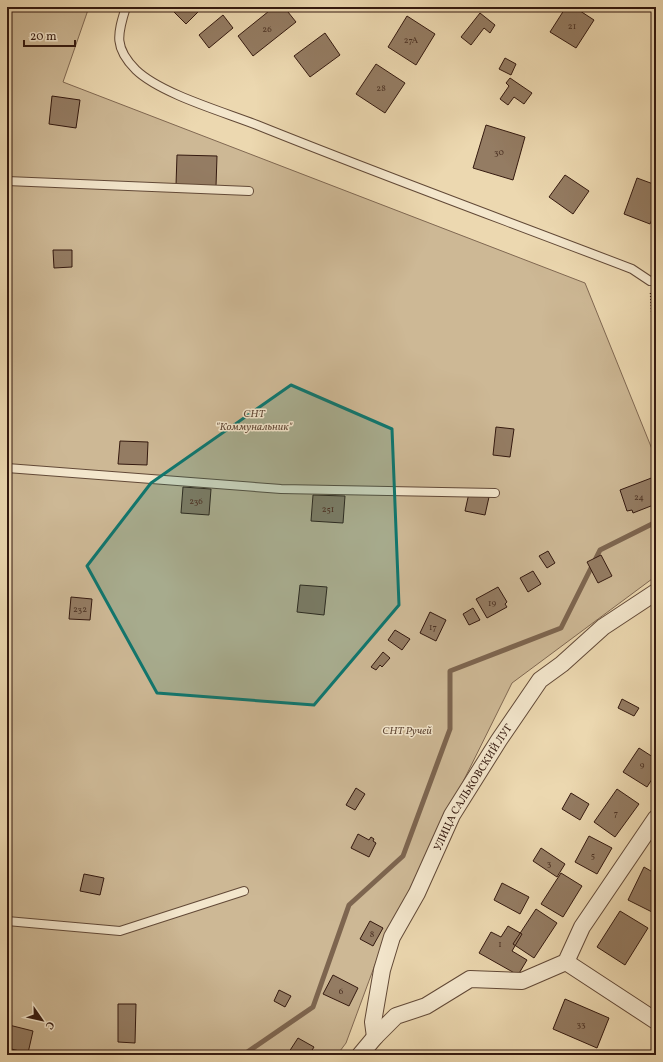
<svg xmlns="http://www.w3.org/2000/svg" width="663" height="1062" font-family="Vollkorn,serif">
<rect width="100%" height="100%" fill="#ecd8b0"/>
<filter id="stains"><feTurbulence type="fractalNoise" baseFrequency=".005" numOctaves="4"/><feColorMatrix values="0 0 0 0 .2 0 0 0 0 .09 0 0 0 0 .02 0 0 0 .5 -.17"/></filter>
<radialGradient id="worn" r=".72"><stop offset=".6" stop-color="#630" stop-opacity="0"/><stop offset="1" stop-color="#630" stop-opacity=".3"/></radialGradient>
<!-- green -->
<path fill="#cdb895" stroke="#806852" d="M7,7H89L63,82L585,283L654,454L656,465V576L512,683L383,943L346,1043L337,1055H7Z"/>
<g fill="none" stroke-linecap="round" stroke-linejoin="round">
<!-- stream -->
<path stroke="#7d654f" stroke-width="5" d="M243,1055L313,1007L349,905L403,856L450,729V671L561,628L600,550L656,522"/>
</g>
<!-- building -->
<path fill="#947c63" stroke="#34190f" d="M169,7H195L199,11L186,24Z
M274,7H284L296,22L253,56L238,36Z
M566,7H574L594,20L576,48L550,32Z
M480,13L495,25L490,33L484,28L471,45L461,37Z
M223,15L233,28L209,48L199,35Z
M407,16L435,34L416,65L388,47Z
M325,33L340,55L310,77L294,56Z
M505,58L516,64L511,75L499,69Z
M376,64L405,83L385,113L356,94Z
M510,78L532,93L524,104L514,97L508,105L500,99L509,86L506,83Z
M52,96L80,100L76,128L49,124Z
M486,125L525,137L513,180L473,168Z
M177,155L217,156L216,186L176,185Z
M565,175L589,191L573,214L549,197Z
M637,178L656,185V215L654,214L650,224L624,214Z
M53,250H72V267L54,268Z
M496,427L514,429L510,457L493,455Z
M120,441L148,442L147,465L118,464Z
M654,477L656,484V504L633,513L632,510L627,511L620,490Z
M183,487L211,489L209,515L181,513Z
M469,493L489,497L485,515L465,511Z
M313,495L345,496L343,523L311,521Z
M548,551L555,563L547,568L539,556Z
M601,555L612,576L598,583L587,562Z
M533,571L541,584L528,592L520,578Z
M300,585L327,587L324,615L297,612Z
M498,587L507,602L505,604L507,607L487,618L476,599Z
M71,597L92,599L90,620L69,619Z
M473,608L480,620L469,625L463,614Z
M430,612L446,620L436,641L420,633Z
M395,630L410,639L402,650L388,640Z
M383,652L390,658L382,667L380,665L376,670L371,667Z
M622,699L639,708L634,716L618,708Z
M639,748L656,759V773L647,787L623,772Z
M356,788L365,794L355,810L346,805Z
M617,789L639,804L615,837L594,822Z
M571,793L589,804L580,820L562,809Z
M358,834L369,840L371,837L374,839L373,841L376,843L369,857L351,848Z
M589,836L612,848L597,874L575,862Z
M541,848L565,864L557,877L533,861Z
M644,867L656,874V905L652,912L628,900Z
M561,873L582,886L563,917L541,904Z
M84,874L104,878L100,895L80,891Z
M502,883L529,897L520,914L494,900Z
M536,909L557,923L534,958L513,944Z
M620,911L648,928L625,965L597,947Z
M370,921L383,928L373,946L360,939Z
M508,926L522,934L512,951L527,960L518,975L479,953L491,932L501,937Z
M333,975L358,988L349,1006L323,994Z
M279,990L291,996L285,1007L274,1001Z
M565,999L609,1018L597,1048L553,1029Z
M118,1004H136L135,1043L118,1042Z
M9,1025L33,1031L28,1053L7,1048Z
M298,1038L314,1047L309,1055H287Z"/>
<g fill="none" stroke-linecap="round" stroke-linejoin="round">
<!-- service casing -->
<g stroke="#624937" stroke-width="10">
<path id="service" d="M126,7C117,35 114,48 136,70C161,94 224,112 257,125C381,175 507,221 632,269L650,281
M7,181L249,191
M7,468L281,489L495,493
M7,921L120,931L244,891"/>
</g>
<!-- minor casing -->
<g stroke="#624937" stroke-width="18">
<g id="minor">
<path d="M566,962L656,1021"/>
<path id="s1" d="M375,1037L373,1022L382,970L392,937L417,893L452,815L499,740L540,680L562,664L603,627L656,592"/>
<path d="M360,1055L375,1037L396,1016L426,1006L470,979L522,981L566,962L582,927L656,818"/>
</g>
</g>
<!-- path -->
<path stroke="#34190f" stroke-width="2.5" stroke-dasharray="1 2" stroke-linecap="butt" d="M651,293L653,328L656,340"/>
<!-- service -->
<use href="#service" stroke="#f3e6cc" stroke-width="8"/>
<!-- minor -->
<use href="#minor" stroke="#f3e6cc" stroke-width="16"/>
</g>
<!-- marked area -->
<path fill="#0f766e" fill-opacity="0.2" stroke="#0f766e" stroke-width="3" stroke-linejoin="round" d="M291,385L392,429L399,605L314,705L157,693L87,566L151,483Z"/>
<g text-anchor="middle" stroke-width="3" stroke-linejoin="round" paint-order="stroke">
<!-- number labels -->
<g font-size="9" fill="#4c3224">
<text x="572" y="29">21</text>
<text x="267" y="32">26</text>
<text x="411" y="43">27А</text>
<text x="381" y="91">28</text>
<text x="499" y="155">30</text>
<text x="639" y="500">24</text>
<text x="196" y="504">236</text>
<text x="328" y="512">251</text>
<text x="492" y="606">19</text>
<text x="80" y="612">232</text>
<text x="433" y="630">17</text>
<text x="642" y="768">9</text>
<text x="616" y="816">7</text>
<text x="593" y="858">5</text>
<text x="549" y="866">3</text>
<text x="372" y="937">8</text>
<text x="500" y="947">1</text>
<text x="341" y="994">6</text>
<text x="581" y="1027">33</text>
</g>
<!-- park labels -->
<g font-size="11" font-style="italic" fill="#624937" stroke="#f3e6cc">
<text x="254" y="417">СНТ<tspan x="254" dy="13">"Коммунальник"</tspan></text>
<text x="407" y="734">СНТ Ручей</text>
</g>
<!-- street labels -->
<g font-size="11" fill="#34190f" stroke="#f3e6cc">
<text dy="4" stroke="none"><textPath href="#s1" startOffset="273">УЛИЦА САЛЬКОВСКИЙ ЛУГ</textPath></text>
</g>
</g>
<!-- margin -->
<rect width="663" height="1062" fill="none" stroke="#ecd8b0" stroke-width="24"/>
<rect x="8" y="8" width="647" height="1046" fill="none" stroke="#34190f" stroke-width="2"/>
<rect x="12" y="12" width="639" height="1038" fill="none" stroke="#34190f"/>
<!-- north arrow -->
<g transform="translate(42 1020) rotate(124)" stroke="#f3e6cc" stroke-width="3" paint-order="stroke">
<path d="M0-3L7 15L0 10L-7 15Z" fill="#34190f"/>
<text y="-6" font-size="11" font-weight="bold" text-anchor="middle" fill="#34190f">С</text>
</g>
<!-- scale -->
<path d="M24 40v6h51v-6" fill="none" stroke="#34190f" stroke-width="2"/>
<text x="30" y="40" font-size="12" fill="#34190f" stroke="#f3e6cc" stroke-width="3" paint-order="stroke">20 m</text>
<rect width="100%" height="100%" filter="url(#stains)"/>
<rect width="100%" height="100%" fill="url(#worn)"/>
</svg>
